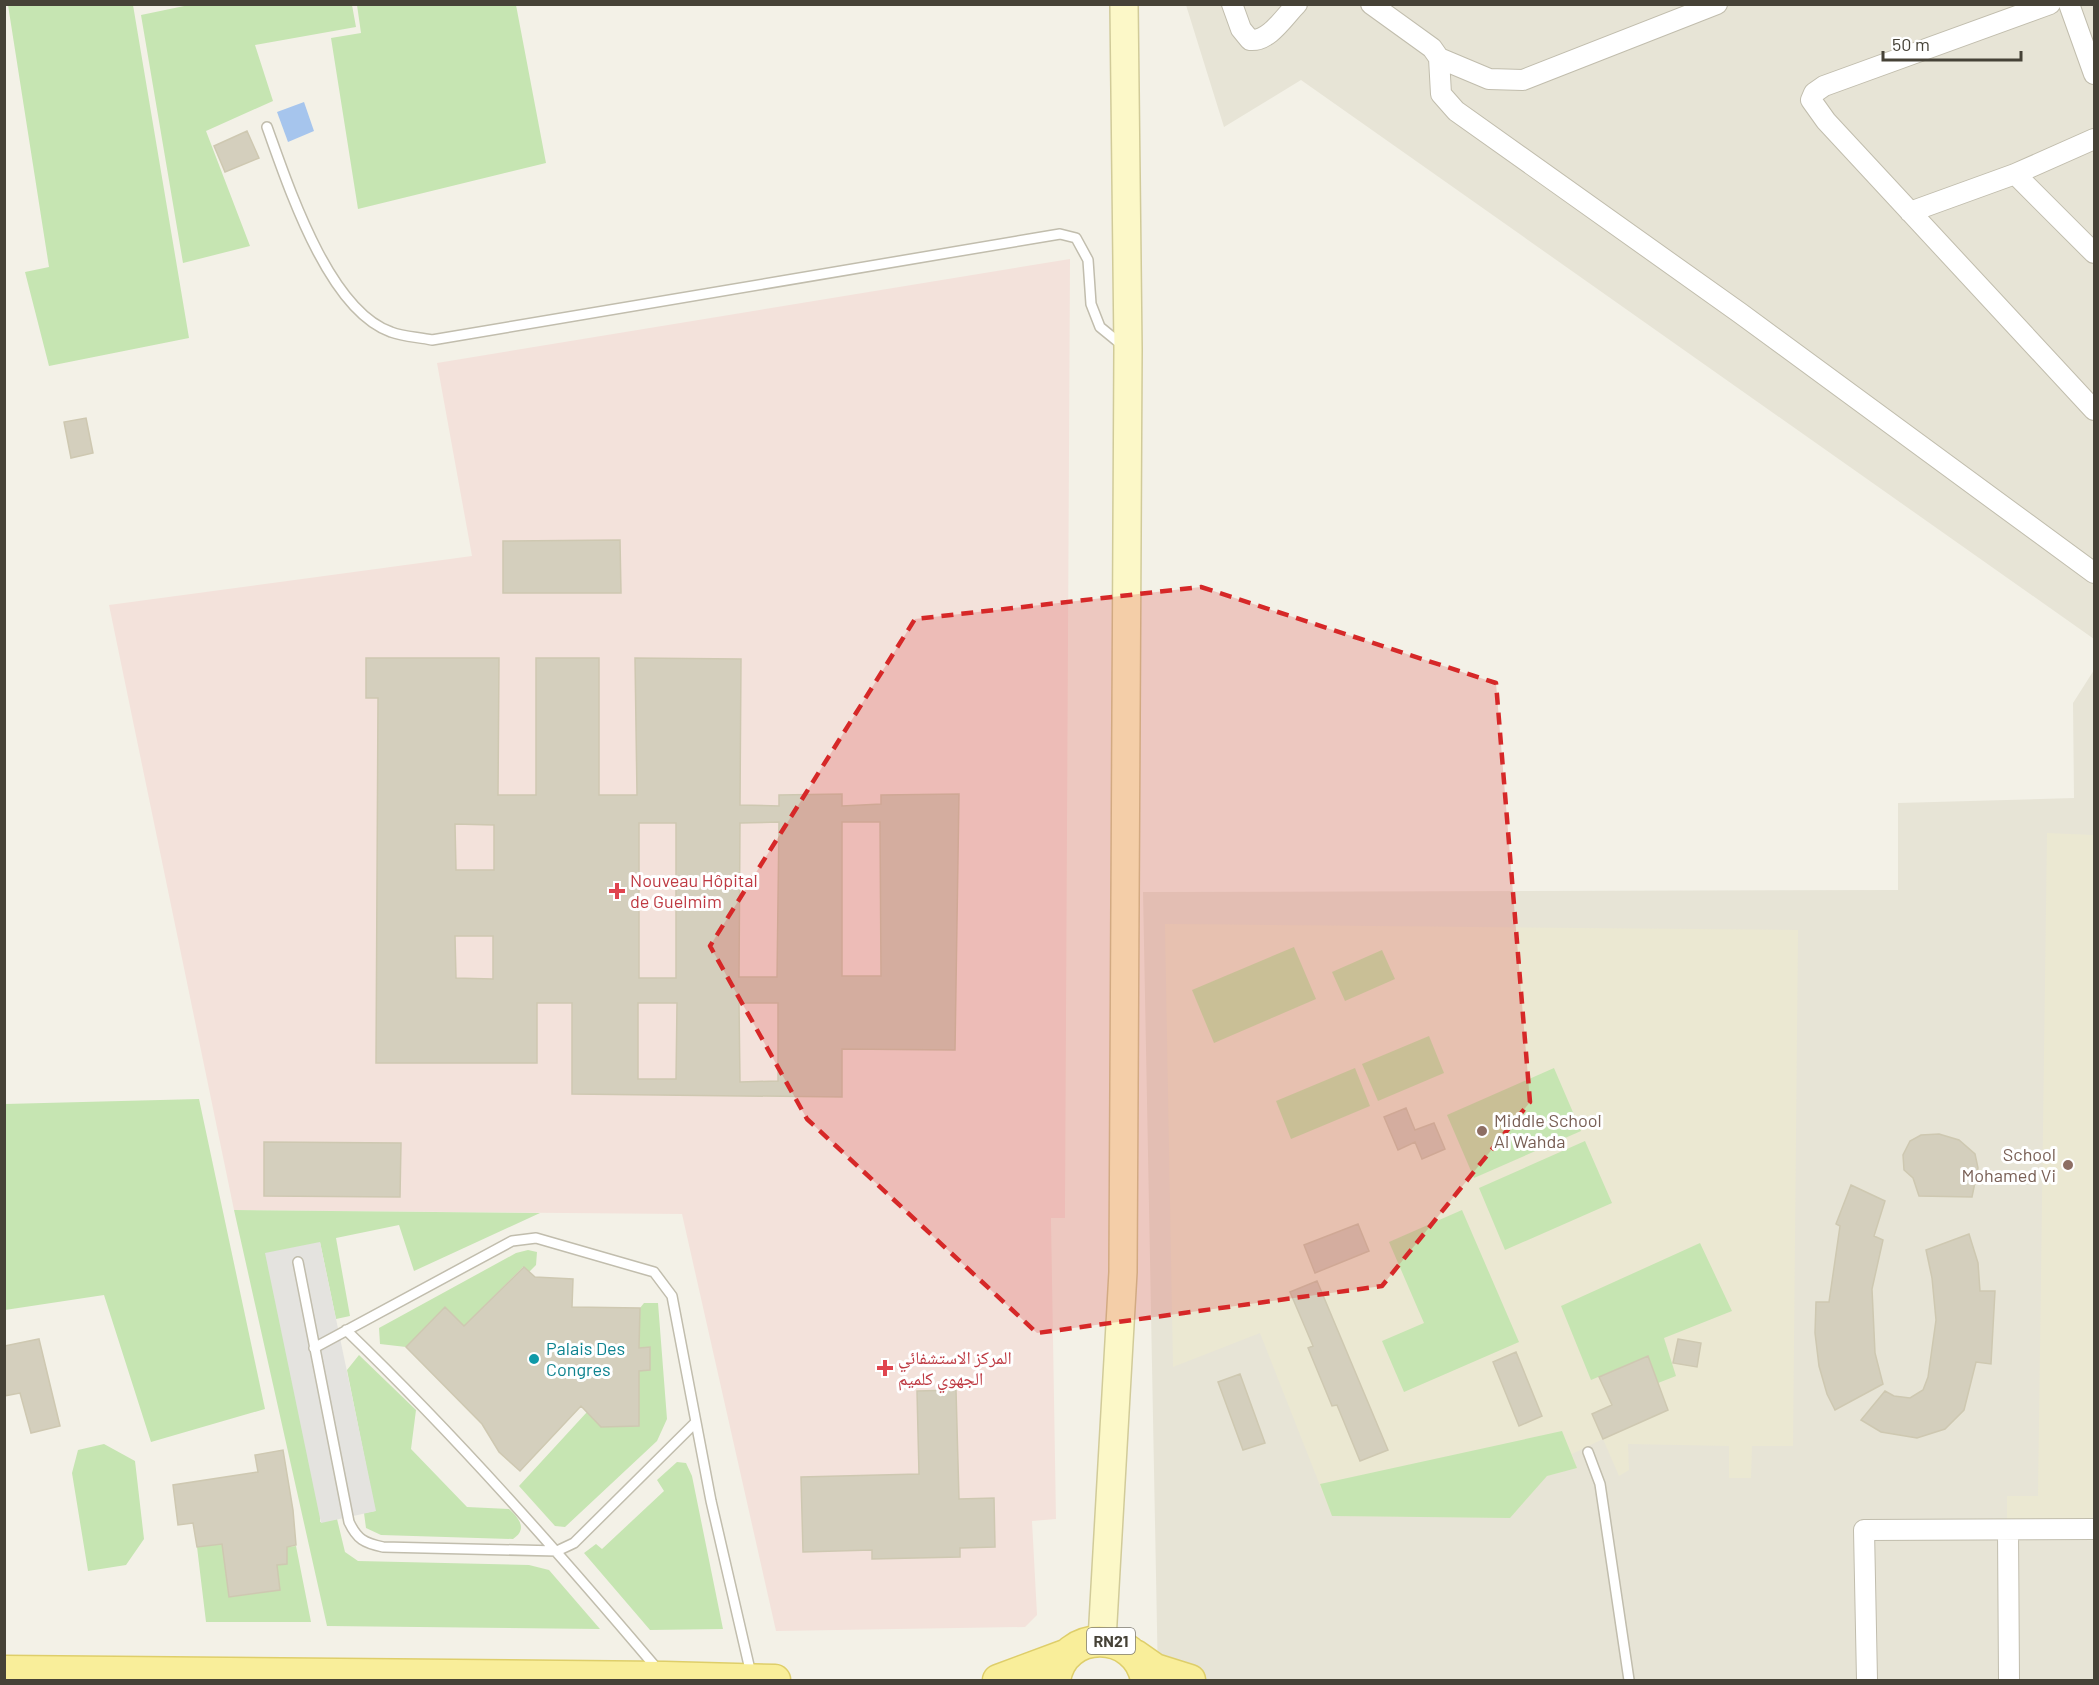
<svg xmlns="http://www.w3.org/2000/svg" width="2099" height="1685" font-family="Barlow,'Noto Naskh Arabic',sans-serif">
<rect width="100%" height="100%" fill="#f3f1e7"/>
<!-- residential -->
<path fill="#e7e4d6" d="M1186,5H2094V639L1301,80L1224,127Z
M2094,670V1680H1158L1143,892L1898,890V803L2074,798L2073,703Z"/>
<!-- education -->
<path fill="#ebe8d2" d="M2047,833L2094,835V1521L2007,1522V1496H2038Z
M1165,924L1798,930L1793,1446H1752L1751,1478H1729V1446L1628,1444L1629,1470L1619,1476L1603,1439L1572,1454L1577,1468L1547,1476L1510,1518L1332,1516L1260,1333L1173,1367Z"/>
<!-- medical -->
<path fill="#f3e2db" d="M1070,259L1065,1218H1051L1056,1519L1032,1521L1037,1615L1025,1627L776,1631L682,1214L234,1210L109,605L472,556L437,363Z"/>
<!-- green -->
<path fill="#c6e5b2" d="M8,5H133L189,338L49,366L25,272L49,267Z
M189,5H352L356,27L255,45L273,101L206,131L250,246L183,263L141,15Z
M357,5H516L546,163L358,209L331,38L361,33Z
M1294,947L1316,999L1214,1043L1192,990Z
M1382,950L1395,979L1345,1001L1332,972Z
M1429,1036L1444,1073L1378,1101L1362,1064Z
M1355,1068L1370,1106L1291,1139L1276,1101Z
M1554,1068L1581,1131L1474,1178L1447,1115Z
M199,1099L265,1409L151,1442L104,1295L5,1310V1104Z
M1585,1141L1612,1203L1505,1250L1479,1188Z
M234,1210L540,1213L414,1271L399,1225L336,1238L350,1316L336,1319L320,1242V1522L337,1519L345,1552L358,1561L529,1565L549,1570L600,1629L327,1626Z
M1462,1210L1519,1342L1404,1392L1382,1341L1424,1323L1389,1242Z
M1700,1243L1732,1311L1664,1338L1676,1376L1658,1383L1648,1356L1591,1380L1561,1306Z
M528,1250L537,1252L536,1265L529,1272L523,1267L464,1326L445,1307L406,1347L380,1344L379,1328L516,1253Z
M644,1303H658L667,1419L657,1441L565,1527L555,1526L519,1486L587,1412L601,1427L639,1426V1371L650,1370V1348H639L640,1308Z
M359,1355L416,1410L411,1449L467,1507L509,1509C519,1518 528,1529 513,1539L381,1535L366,1528L364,1513L375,1511L347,1370Z
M1562,1431L1577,1468L1547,1476L1510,1518L1332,1516L1320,1484Z
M104,1444L135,1461L144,1539L126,1565L88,1571L72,1473L78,1450Z
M677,1462L686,1463L692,1476L723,1629L650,1630L584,1553L596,1544L602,1549L664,1491L657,1480Z
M229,1543L224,1559L229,1597L280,1590L277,1565L287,1564V1547L296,1546L311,1622H206L197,1547Z"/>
<!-- parking -->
<path fill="#e4e3df" d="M320,1242L376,1511L321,1523L265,1253Z"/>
<!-- water -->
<path fill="#a6c5ed" d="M304,102L314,131L288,142L277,112Z"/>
<!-- building -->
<path fill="#d4cfbd" stroke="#cec8b1" stroke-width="1.5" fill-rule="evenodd" d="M247,131L259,158L225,172L214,146Z
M86,418L93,453L71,458L64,422Z
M620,540L621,593H503V541Z
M366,658H499L498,795H536V658H599V795H637L635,658L741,659L740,805L779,806V795L842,794V806L881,804V795L959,794L955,1050L842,1049V1097L572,1094V1003H537V1063H376L378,698H366ZM779,822L777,977H739L740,823ZM842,822H880L881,976H842ZM639,823H676V978H639ZM455,824L494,825V870H456ZM455,936H493V979L456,978ZM638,1003H677L676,1079H638ZM739,1003H778V1081L740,1082Z
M1406,1108L1415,1130L1434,1123L1445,1149L1422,1159L1415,1142L1398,1150L1384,1117Z
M1939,1134L1959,1140L1975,1154L1978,1168L1972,1197L1919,1196L1913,1178L1904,1170L1903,1155L1910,1141L1921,1135Z
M264,1142L401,1143L400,1197L264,1196Z
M1851,1185L1885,1201L1874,1236L1883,1240L1872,1289L1875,1353L1883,1384L1835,1410L1827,1394L1819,1366L1815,1333L1816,1302H1829L1840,1226L1836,1224Z
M1358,1224L1369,1251L1315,1273L1304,1245Z
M1969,1234L1978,1263L1980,1291H1995L1991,1364L1976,1362L1964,1410L1945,1429L1917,1438L1881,1432L1861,1420L1885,1391L1894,1396L1910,1398L1923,1390L1928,1377L1936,1320L1932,1278L1926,1250Z
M524,1267L535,1277L573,1279L572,1307L640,1308L639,1348L650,1347V1370L639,1371V1426L601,1427L581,1406L520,1471L499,1452L482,1424L406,1347L445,1307L464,1326Z
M1317,1281L1388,1450L1360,1461L1337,1405L1332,1406L1308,1348L1313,1346L1290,1292Z
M39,1339L60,1426L31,1433L20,1393L4,1396V1346Z
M1678,1339L1701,1343L1697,1367L1673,1363Z
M1516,1352L1542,1416L1519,1426L1493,1362Z
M1648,1356L1668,1410L1603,1439L1592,1414L1612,1405L1599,1377Z
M1240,1374L1265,1443L1243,1450L1218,1382Z
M956,1390L959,1499L994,1498L995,1547L960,1548V1557L872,1559V1550L803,1552L801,1477L919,1474L917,1391Z
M283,1450L293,1510L296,1545L287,1547V1564L277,1565L280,1590L229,1597L222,1544L197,1547L193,1523L178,1525L173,1485L258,1472L255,1455Z"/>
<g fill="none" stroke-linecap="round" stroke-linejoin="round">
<!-- lane casing -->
<g stroke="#c1bdad" stroke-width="12">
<path id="lane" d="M267,127C288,185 328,310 391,332C404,337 419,337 432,340L1060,234L1076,238L1088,260L1091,304L1100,327L1122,345
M298,1262L349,1522C357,1539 364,1543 383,1547L557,1551L574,1543L696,1422
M346,1330C458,1438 559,1553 659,1671
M314,1348L512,1241L536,1238L654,1272L672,1296L711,1501L751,1674
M1588,1452L1600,1484L1629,1680"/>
</g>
<!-- street casing -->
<g stroke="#c1bdad" stroke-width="22">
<path id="street" d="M1232,4L1241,29L1250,40C1269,42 1284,17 1297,4
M1371,4L1432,48L1439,58L1441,94L1456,111L1740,313L2094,573
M2050,4L1824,86L1814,93L1811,100L1826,121L2094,410
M2069,4L2094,74
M1439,58L1489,79L1523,80L1717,4
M2015,174L2094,253
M1910,212L2015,174L2094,139
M2008,1530L2009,1680
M1867,1680L1864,1530L2094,1529"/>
</g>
<!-- secondary casing -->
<g stroke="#d1cb99" stroke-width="30">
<path id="secondary" d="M1102,1640L1123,1272L1128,349L1124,4"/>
</g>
<!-- primary casing -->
<g stroke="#dece6a" stroke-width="33">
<path id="primary" d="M1135,1655L1155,1669L1190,1680
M4,1671L665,1677L775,1680
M998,1680L1068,1654
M1055,1680C1063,1628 1137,1629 1146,1680"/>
</g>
<!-- lane -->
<use href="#lane" stroke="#fff" stroke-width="9"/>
<!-- street -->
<use href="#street" stroke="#fff" stroke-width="20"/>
<!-- secondary -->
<use href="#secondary" stroke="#fcf8c8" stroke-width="27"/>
<!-- primary -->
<use href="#primary" stroke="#f9ee9a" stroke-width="30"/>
</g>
<!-- marked area -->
<path fill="#d62828" fill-opacity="0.2" stroke="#d62828" stroke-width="4.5" stroke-dasharray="12 8" stroke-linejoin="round" d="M1201,587L1496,683L1530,1102L1382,1286L1037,1333L807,1119L710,946L915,619Z"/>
<!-- markers -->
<g fill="#e0444e" stroke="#fff" stroke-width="2">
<path d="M614 882h6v6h6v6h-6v6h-6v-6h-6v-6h6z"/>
<path d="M882 1359h6v6h6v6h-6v6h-6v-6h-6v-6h6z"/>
</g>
<g fill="#8d6e63" stroke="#fff" stroke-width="2">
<circle cx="1482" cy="1131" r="6"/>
<circle cx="2068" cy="1165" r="6"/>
</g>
<circle fill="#0f9aa8" stroke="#fff" stroke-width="2" cx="534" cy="1359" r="6"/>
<g text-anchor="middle" stroke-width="6" stroke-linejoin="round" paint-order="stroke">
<!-- shield labels -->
<rect fill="#fff" stroke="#7e7b73" stroke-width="1.5" x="1087" y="1628" width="48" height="26" rx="4.5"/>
<g font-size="16" font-weight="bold" fill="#464237">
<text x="1111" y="1647">RN21</text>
</g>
<!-- health labels -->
<g font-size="18" fill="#be3a42" stroke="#fff" text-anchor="start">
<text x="630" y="887">Nouveau Hôpital<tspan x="630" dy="21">de Guelmim</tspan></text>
<text x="898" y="1364">المركز الاستشفائي<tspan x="898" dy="21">الجهوي كلميم</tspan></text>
</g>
<!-- education labels -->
<g font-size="18" fill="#785e54" stroke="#fff" text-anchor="start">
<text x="1494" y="1127">Middle School<tspan x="1494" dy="21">Al Wahda</tspan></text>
<text x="2056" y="1161" text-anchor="end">School<tspan x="2056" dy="21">Mohamed Vi</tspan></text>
</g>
<!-- culture labels -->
<g font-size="18" fill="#0d838f" stroke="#fff" text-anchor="start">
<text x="546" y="1355">Palais Des<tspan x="546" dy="21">Congres</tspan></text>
</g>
</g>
<!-- border -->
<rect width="2099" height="1685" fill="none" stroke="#464237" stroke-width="12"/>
<!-- scale -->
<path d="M1883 51v9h138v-9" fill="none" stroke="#464237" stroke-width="3"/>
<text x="1892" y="51" font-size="18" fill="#464237" stroke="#ffffff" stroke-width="4.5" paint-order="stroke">50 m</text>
</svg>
